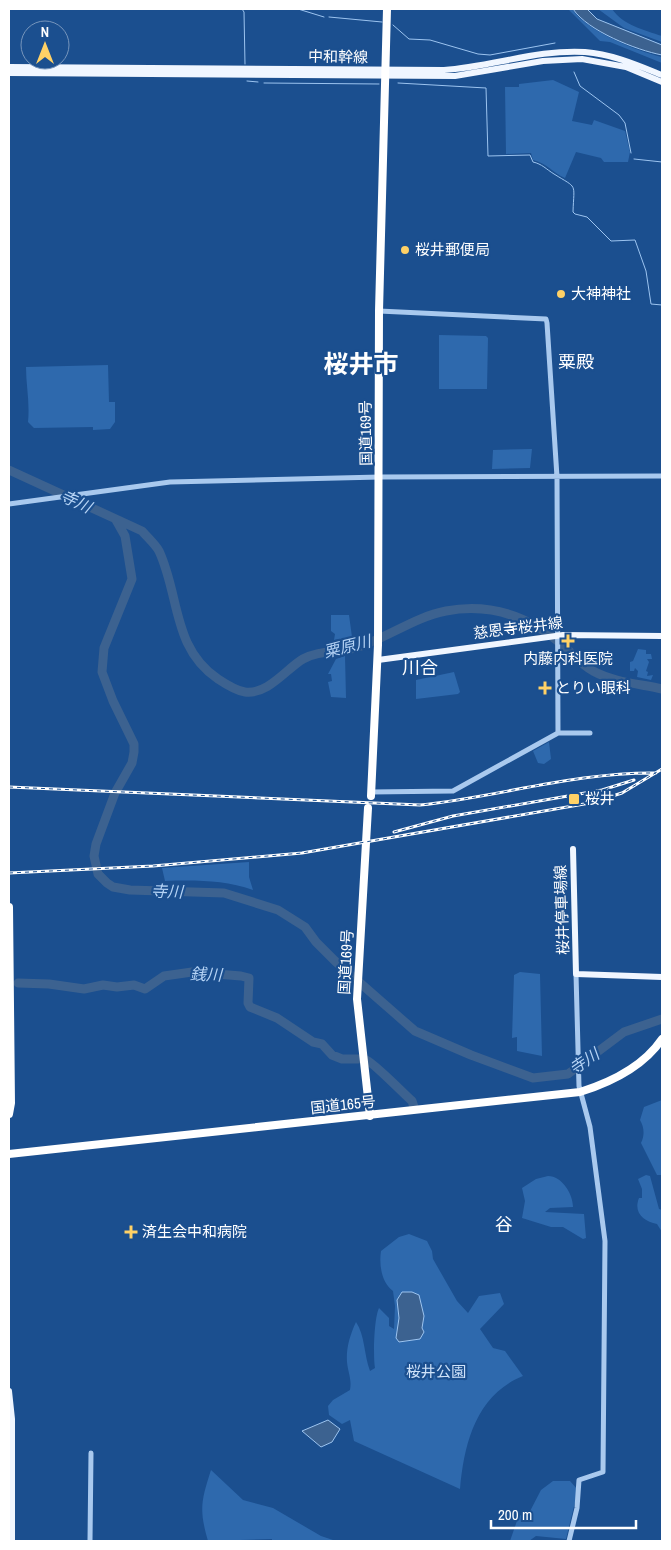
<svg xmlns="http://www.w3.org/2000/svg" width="671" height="1550" font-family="'Archivo Narrow','Noto Sans JP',sans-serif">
<rect width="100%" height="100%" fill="#1b4f8f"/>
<!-- green -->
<path fill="#2e69ad" d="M568,9H572C587,31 636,51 662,57V63L610,42L600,41Z
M598,9H612C623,25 644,30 662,36V42L624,28Z
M553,80L579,92L572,121L592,125L594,120L625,131L630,152L628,162H604L601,158L576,152L565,178C553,173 547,163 533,160L531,153L506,154L505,87H519V84Z
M439,335L486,336L488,338L487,389H439Z
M108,365L109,402H115V422L110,429L93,430V427L34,428L28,422C30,402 26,386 26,367Z
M532,449L530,468L492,469L493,450Z
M331,615H349L352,637L334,640L335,634L331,631Z
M638,649L646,650V654H651L652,659H647L649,662L646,671L648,672L647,676L653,675L651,680L637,677L638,671L635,668L634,671H630V662L633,661Z
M345,656L346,698L331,697L328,682L332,681L331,674H328L336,659Z
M454,672L460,692L458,694L416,699V680Z
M549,742L551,759L544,764L538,763L533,751Z
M249,862V877L253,890C224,880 195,880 165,881L162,868Z
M520,972L540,974L542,1056L517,1051V1037L512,1038L514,975Z
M662,1100V1175H657L641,1143C645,1135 644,1127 640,1120L644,1107Z
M646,1175L650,1176L659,1209L662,1210V1232L657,1224C644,1221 633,1213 639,1198H642V1189L638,1179Z
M548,1176C562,1176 573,1194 573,1207L550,1208L545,1212L584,1214L586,1238L583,1239L563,1227H551L522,1218L525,1201L522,1188L536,1179Z
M409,1234L427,1241L432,1251L433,1259L457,1301L468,1313L479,1296L500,1293L504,1304L480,1329L493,1348L505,1351L523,1376C476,1395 464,1444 460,1489L354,1441L350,1420L342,1424L329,1415L328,1406L333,1400L350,1390C352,1379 348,1373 347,1362C346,1348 350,1335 356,1322C365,1335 364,1355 370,1371L375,1368C373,1357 374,1318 379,1308L389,1318V1326L394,1329L395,1306L393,1291C381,1282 379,1264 381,1251L399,1237Z
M211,1470L243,1500L273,1508L321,1536L336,1541H272V1539L208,1541C199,1510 201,1501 211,1470Z
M553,1481H570L578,1490L566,1539L536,1536L529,1541H510L519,1515L527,1517L541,1490Z"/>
<!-- water -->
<path fill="#3c6290" stroke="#9cc4f0" d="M573,9H587L597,19L662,45V55C636,50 588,31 573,9Z
M402,1292H412L419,1295L424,1316L422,1328L424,1332L420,1339L399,1342L396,1338L399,1318L397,1300Z
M328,1420L340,1429L332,1442L321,1447L302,1431Z"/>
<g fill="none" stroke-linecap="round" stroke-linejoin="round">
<!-- stream -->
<path stroke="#9cc4f0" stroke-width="1" d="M242,9L244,12L245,64
M298,9L324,17
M329,17L382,22
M393,25L409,39L430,40L478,54L490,55L555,43
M574,72L580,86L619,115L625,123L631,153
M247,81L258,82
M264,83L379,84
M398,83L486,88L488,156L530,155L533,162C542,164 546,169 554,174C578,189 574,182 573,212L575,214L587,217L611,241L635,240L646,271L651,304L662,305
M634,159L662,162"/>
<!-- river -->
<path stroke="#3c6290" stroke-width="9" d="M9,470L142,531C148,538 155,544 159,551C180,596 172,648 218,679C224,683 237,691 245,692C268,695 286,669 303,659C319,650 338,653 355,648C386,639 414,617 446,611C492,602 530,617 564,646C574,655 581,665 593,671C613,682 640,684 662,689
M116,520L125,536L132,579L104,648L102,672L113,701L134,744V752L132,763L115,793L96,844L94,856L98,874L107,883L113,887L130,890L224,893L278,910L305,927L316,942L335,961L415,1031L471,1055L533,1078L568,1074L624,1032L662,1019
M18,983L49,984L84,989L103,985L117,987L134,985L145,989L164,976L192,972L241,976L249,978L248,1003L250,1007L277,1018L313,1042L322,1044L332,1055L342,1059H358
M366,1060C372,1061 404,1094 412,1101L414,1107"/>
<!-- minor -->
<path stroke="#a9c9ee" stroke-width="5" d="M379,311L546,319L547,323L557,477L558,733
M9,504L170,482L380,477L662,476
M371,792L453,791L558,733H590
M90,1541L91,1453
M569,1541L577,1508L579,1480L603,1472L605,1241L590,1127L579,1086L576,974"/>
<!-- major -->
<path stroke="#f0f6ff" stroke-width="6" d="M9,67L444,70C491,67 538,49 585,52C612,54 637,65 662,75
M9,73L455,76L543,61L582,59L626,67L662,82
M378,660L563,635L662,636
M573,849L576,974L662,977
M9,1391L12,1419V1541"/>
<!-- highway -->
<path stroke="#fff" stroke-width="8" d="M371,796L378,645L379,311L387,9
M368,808L357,999L370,1116
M9,907L11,1103L9,1114
M9,1154L580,1092C612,1082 643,1067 662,1039"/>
<!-- rail casing -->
<g stroke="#fff" stroke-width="3">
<path id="rail" d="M9,787L420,805C498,797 576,772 656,773
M394,832L453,816L602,790L634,780
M9,873L153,866L302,853L590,803L622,793L662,769"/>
</g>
<!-- rail -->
<use href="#rail" stroke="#1b4f8f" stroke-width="1" stroke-dasharray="4" stroke-linecap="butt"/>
</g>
<!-- markers -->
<g fill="#ffd166" stroke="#1b4f8f" stroke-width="2">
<circle cx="405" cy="250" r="5"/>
<circle cx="561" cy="294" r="5"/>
<path d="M565.5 633.5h5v5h5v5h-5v5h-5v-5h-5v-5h5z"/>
<path d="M542.5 680.5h5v5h5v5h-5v5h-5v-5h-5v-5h5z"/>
<rect x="568" y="793" width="12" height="12" rx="2.5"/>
<path d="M128.5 1224.5h5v5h5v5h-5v5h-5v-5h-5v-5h5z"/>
</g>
<g text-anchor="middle" stroke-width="4.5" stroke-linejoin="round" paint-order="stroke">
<!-- street labels -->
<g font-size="15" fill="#fff" stroke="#1b4f8f">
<text transform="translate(338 57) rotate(1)" y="5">中和幹線</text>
<text transform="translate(366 433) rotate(-91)" y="5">国道169号</text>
<text transform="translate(518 628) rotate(-7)" y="5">慈恩寺桜井線</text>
<text transform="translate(562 910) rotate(-92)" y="5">桜井停車場線</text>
<text transform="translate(346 962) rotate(-87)" y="5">国道169号</text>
<text transform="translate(343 1105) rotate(-6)" y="5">国道165号</text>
</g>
<!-- poi labels -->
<g font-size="15" fill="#fff" stroke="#1b4f8f" text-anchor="start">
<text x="415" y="255">桜井郵便局</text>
<text x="571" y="299">大神神社</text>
<text x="568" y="664" text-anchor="middle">内藤内科医院</text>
<text x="556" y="693">とりい眼科</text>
<text x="585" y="804">桜井</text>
<text x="142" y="1237">済生会中和病院</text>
</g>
<!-- park labels -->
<g font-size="15" fill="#cfe3fa" stroke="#1b4f8f">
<text x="436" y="1377">桜井公園</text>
</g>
<!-- water labels -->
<g font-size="16" font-style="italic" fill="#b5d3f5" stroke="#1b4f8f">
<text transform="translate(76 501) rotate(25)" y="6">寺川</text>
<text transform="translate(347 646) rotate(-14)" y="6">粟原川</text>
<text transform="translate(167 891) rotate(2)" y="6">寺川</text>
<text transform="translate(206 974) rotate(2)" y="6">銭川</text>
<text transform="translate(584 1061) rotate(-34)" y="6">寺川</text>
</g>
<!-- quarter labels -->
<g font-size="18" fill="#fff" stroke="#1b4f8f">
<text x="576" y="368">粟殿</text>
<text x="420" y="674">川合</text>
<text x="504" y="1231">谷</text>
</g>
<!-- town labels -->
<g font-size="25" font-weight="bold" fill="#fff" stroke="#1b4f8f">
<text x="361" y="373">桜井市</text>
</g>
</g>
<!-- border -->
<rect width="671" height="1550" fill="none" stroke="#ffffff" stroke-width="20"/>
<!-- north arrow -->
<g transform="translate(45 45)"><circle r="24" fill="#1b4f8f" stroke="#7695bc"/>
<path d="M0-4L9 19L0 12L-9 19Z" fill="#ffd166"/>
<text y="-8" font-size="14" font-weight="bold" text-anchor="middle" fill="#ffffff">N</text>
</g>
<!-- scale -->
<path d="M491 1520v8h145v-8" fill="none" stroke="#ffffff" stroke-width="2.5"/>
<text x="498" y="1520" font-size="15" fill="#ffffff" stroke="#1b4f8f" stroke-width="4" paint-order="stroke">200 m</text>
</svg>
